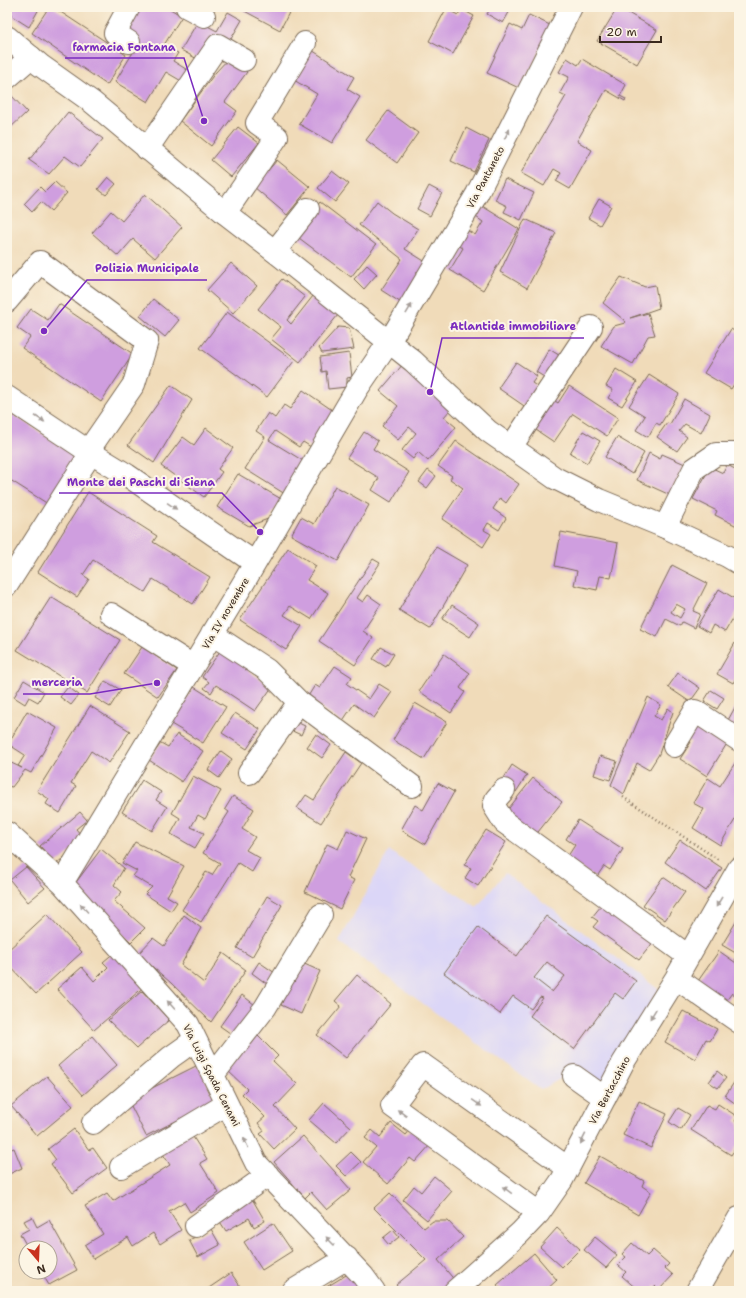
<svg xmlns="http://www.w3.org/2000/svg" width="746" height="1298" font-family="'Shantell Sans',sans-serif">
<rect width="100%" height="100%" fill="#fcf5e5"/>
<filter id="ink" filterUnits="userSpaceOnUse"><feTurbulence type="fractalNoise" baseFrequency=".025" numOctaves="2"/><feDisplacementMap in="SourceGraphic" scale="8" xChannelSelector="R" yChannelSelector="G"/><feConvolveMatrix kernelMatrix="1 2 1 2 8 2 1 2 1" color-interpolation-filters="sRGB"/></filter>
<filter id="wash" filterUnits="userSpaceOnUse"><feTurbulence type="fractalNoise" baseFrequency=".012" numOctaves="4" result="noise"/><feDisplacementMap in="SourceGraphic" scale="16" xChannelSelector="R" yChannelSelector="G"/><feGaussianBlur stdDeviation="0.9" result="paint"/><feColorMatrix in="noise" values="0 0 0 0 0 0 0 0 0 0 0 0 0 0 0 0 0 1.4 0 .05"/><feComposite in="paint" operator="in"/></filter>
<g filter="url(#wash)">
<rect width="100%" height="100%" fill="#f0dbb9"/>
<!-- built -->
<path fill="#dbd6f7" d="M389,851L477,907L505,873L659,990L603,1087L575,1070L541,1090L339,942Z"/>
<g id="blocks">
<!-- building -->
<path fill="#cf9edf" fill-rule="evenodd" d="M7,7H40L29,27L7,13Z
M49,7H53L126,55L107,85L32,33Z
M140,7H167L182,16L164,45L178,53L173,61L189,71L183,82L166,72L148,102L115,82L140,41L125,32Z
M237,7H292L280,30Z
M491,7H512L503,23L487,14Z
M618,7L657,30L637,64L597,41Z
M446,9L458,15L461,9L474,16L453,54L429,41Z
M228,12L242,20L228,44L199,60L181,50L198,21L217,31Z
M529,15L552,26L521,89L487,73L510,24L522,30Z
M307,47L354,77L347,89L360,97L332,143L299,124L317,94L289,77Z
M7,50L15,59L7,66Z
M229,58L247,72L225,102L237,111L211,146L180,121L215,73Z
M567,58L578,65L582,59L626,85L620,96L626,99L625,101L606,90L577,141L592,150L570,189L556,181L561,173L554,169L544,186L521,173L566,96L560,93L569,77L559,72Z
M10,94L27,112L7,131V96Z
M388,111L418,133L397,163L366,140Z
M68,112L103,139L80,167L65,156L49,174L29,160Z
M238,127L259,143L231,177L211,160Z
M466,128L489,140L474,172L451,161Z
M277,160L310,187L287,215L254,187Z
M332,171L349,184L335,202L318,188Z
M108,177L116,184L106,195L98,189Z
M505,179L534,193L521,220L504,212L507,206L495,200Z
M55,182L67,193L51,211L41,202L32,212L24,204L40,187L45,192Z
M429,186L442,193L430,216L417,209Z
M145,194L182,227L155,258L133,239L118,256L92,233L111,211L122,221Z
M599,199L611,206L600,225L588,218Z
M377,201L392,213L418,229L405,249L429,264L403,304L381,290L402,259L359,225Z
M320,202L376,245L351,277L295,235Z
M482,206L519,229L483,290L450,270L463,248L454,243L463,228L475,235L483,222L476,217Z
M525,219L556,233L527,288L500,272Z
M231,263L257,286L233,313L207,290Z
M367,265L377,274L364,289L354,279Z
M621,277L645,287L655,285L659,308L630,318L648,313L655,335L648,336L633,364L601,346L614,326L625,323L624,320L603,303Z
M282,279L305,297L287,320L291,324L313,296L338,315L300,362L271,339L281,327L258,309Z
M153,299L179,320L165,337L140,316Z
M59,304L133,354L101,402L22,348L30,337L17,328L31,309L48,320Z
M227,312L294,361L267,397L200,348Z
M338,327L349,328L354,349L322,353L319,348Z
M731,329L739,334V376L731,389L704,373Z
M549,349L562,357L549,380L536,372Z
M349,353L352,377L347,378V387L328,389L326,371L322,372L320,357Z
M516,362L537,376L532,383L544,391L530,410L498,388Z
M404,363L455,404L444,417L456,427L428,461L418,452L413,459L402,450L416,433L409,427L398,440L382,426L398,406L380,391Z
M616,369L637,382L622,406L608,398L613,390L606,386Z
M649,375L679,394L660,425L656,423L648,437L636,430L645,416L629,406Z
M171,385L192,400L154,463L128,445Z
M569,386L618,418L607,436L573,414L554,442L530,426L549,397L558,403Z
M303,390L335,412L311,447L303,442L299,447L275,431L269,440L305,462L285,494L245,469L265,437L256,431L268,413L275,418L284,405L290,409Z
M684,399L710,414L701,433L685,424L679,431L687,437L677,451L657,437L667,423L670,424Z
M7,411L78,457L48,504L7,478Z
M206,428L233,448L218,469L222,472L204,497L161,466L183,437L194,445Z
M739,429V437L735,435Z
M583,431L600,441L587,463L570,453Z
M364,432L378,441L373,449L409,472L391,502L372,490L379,478L347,458Z
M617,437L644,453L632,474L605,457Z
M456,441L519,484L506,503L500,498L493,509L506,518L499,530L488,523L484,530L491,534L483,547L442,519L463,488L450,479L452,476L438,466Z
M649,453L660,459L662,454L685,464L670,495L637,480Z
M727,465L739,471V527L715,515L717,511L693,499L710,467L723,473Z
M428,470L436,476L427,488L419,482Z
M238,474L283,500L268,519L249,526L217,507Z
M335,486L369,505L338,561L291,535L301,517L314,524Z
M88,492L157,536L153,542L210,577L193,604L153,579L145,592L93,560L83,575L89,579L77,597L38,572Z
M561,532L618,543L611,578L600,576L597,590L574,585L577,571L555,566Z
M436,547L467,565L430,629L399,610Z
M288,548L316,566L307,580L328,593L311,619L290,606L284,615L302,626L286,650L240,620Z
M373,559L380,563L357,598L363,602L368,595L381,604L363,631L373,638L355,665L319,641Z
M672,565L707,583L693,611L700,614L694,628L682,622L680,626L666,619L657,637L640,629ZM676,604L685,609L680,618L671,612Z
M719,589L739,601V608L725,632L713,625L709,633L697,626Z
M51,597L120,640L87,693L17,650Z
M452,605L479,623L470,637L442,619Z
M735,643L739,645V673L733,683L717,674Z
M225,644L254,664L248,671L272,687L255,711L216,685L211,693L204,688L209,682L202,677Z
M142,647L177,670L158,697L124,674Z
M381,647L394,654L386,667L373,659Z
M444,654L470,673L460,688L465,692L451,713L419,691Z
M335,666L352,677L347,684L369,699L379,684L392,692L374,718L354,704L342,722L307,698L315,685L320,688Z
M678,673L700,688L690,702L668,687Z
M24,680L44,692L38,702L29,697L25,704L14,697Z
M105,681L121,690L110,707L95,698Z
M68,687L79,695L71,705L60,697Z
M194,687L226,707L203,743L171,724Z
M711,690L724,698L717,709L704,701Z
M648,697L661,705L654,716L661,720L668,708L673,712L659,754L649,770L637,763L624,794L611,785Z
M739,700V734L727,722Z
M415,703L447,722L424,759L393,740Z
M90,706L130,731L109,763L91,751L71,783L76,786L60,813L46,804L49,799L37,791Z
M27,711L57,728L31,773L25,770L12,787L7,786V761L22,768L18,766L25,755L8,744Z
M235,713L260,729L247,749L222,733Z
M292,720L305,726L301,735L288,729Z
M691,723L731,737L707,776L680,759L691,742L682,737Z
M177,734L203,751L182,782L149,760L161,743L168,747Z
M316,734L331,745L322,758L307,747Z
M221,751L232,759L219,778L208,770Z
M346,752L361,763L321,823L297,808L306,795L314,800Z
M600,756L617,761L610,780L594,775Z
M735,763L739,765V813L720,845L693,828L704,809L693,803L708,778L720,786Z
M512,765L527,775L516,792L501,783Z
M193,776L221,791L205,819L198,815L191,827L204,833L195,848L171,834L180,818L172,813Z
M533,778L562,802L534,837L505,813Z
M142,780L161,792L156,800L167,807L152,831L122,812Z
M438,783L454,792L425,844L401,830L415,805L423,810Z
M233,796L254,809L242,829L255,837L246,850L260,858L252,872L238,863L201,922L182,910L206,872L212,875L220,863L203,853L229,812L225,809Z
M80,812L87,820L76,829L85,840L56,864L40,846Z
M578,820L623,849L610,870L604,866L596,878L566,859L575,845L566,839Z
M347,830L366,839L348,877L354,880L340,909L305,892L327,844L338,849Z
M486,830L506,842L478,886L465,878L471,868L464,865Z
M680,840L722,868L706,891L665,862Z
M135,842L184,866L167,896L177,902L171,911L145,894L152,887L133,876L137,871L122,863Z
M101,849L124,868L114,885L122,892L114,901L145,928L131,942L74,885Z
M26,867L45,888L28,902L10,880Z
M663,877L685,892L665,920L643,905Z
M267,896L282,905L252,957L237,948Z
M601,906L610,913L611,910L654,941L639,960L593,927L598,921L592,917Z
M47,914L82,952L36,994L7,963V951Z
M184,915L201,928L181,965L204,983L223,953L246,970L211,1022L171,983L138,954L153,938L164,946Z
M546,916L636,981L623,999L615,993L574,1049L530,1016L543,998L540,997L531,1009L513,996L500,1014L444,973L478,927L517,956ZM547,962L565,976L552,992L534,978Z
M739,917V962L735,960L739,955L722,945Z
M116,951L146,985L94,1030L57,989L82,967L94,981L108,967L103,962Z
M719,951L739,965V998L732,993L726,1001L698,981Z
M259,962L275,973L267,984L252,973Z
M300,962L320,971L301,1014L281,1005Z
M357,975L391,1004L346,1058L317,1035L341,1006L335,1001Z
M142,991L169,1020L137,1048L108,1020Z
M242,995L259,1008L237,1038L220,1026Z
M683,1011L717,1029L710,1041L706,1039L695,1059L665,1042Z
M255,1033L278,1056L273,1061L297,1084L275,1107L295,1129L274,1149L260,1134L264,1131L258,1123L265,1117L242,1094L247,1089L226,1069Z
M92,1036L117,1065L83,1095L58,1066Z
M198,1065L216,1101L146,1136L128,1100Z
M717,1071L726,1078L718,1088L709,1082Z
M739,1075V1100L736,1104L725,1096Z
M47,1076L73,1106L37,1136L11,1106Z
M639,1101L667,1114L651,1148L623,1135Z
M324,1103L351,1127L336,1143L309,1120Z
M718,1104L738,1117L735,1121L739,1123V1143L731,1155L691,1130L707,1105L715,1109Z
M678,1108L690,1115L681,1130L669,1122Z
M391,1123L406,1135L412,1128L431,1144L415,1162L410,1158L388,1184L363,1162L376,1147L365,1138L372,1130L380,1137Z
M74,1129L89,1150L93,1148L107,1168L73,1193L51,1164L56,1160L48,1149Z
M188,1129L207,1159L200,1163L219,1193L190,1212L184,1202L169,1211L181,1230L160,1244L153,1233L133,1246L128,1237L93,1259L85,1245L103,1234L85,1206L107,1193L113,1201L170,1165L159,1148Z
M303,1136L351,1190L327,1210L311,1192L305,1198L274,1162Z
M7,1145L9,1150L14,1148L22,1168L7,1175Z
M351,1152L361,1162L346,1176L336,1166Z
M600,1156L644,1181L642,1186L651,1192L638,1215L584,1183Z
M434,1176L452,1191L427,1220L403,1200L414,1186L421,1192Z
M390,1193L424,1228L433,1221H448L463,1237L438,1260L456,1282L446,1291H401L396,1285L426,1260L374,1208Z
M251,1197L265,1221L254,1227L249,1218L226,1231L217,1217Z
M32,1217L37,1227L49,1220L77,1270L49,1285L41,1272H50V1248H28L20,1234L29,1229L24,1221Z
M273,1223L292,1251L262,1270L244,1242Z
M557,1228L580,1249L562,1267L540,1247Z
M211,1229L220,1245L198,1257L189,1240Z
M393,1230L399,1237L389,1245L383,1238Z
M595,1237L617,1255L606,1268L584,1250Z
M632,1243L647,1256L653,1250L669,1264L665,1268L673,1275L659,1290L655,1286L651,1291H639L622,1276L626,1272L618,1265L626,1257L622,1254Z
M534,1253L557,1280L545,1291H503L497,1285Z
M351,1272L362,1291H320Z
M231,1273L240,1286L233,1291H207L206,1290Z"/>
</g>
</g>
<g filter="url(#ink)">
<use href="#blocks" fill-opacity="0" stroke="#7a6854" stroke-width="1"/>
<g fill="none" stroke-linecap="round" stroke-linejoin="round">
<!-- minor casing -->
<g stroke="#7a6854" stroke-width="24">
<path id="minor" d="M187,7L204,16
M129,42L115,33L129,7
M7,78L31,57
M147,149L218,45L244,60
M225,213L277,137L257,123L305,43
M275,251L308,209
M7,301L40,262L147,341L134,384L88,451
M7,397L91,453L127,475L255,563
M511,447L591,327
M665,527L694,469L716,454H736L739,455
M7,585L91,453
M111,614L193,666
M212,634L267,670L299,702L412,786
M674,746L695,711L739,740
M249,773L299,702
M504,790L496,799L494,806L504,822L688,956
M7,833L62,883L188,1024L256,1163L363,1276L374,1291
M62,883L244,582L357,389L389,342L477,194L571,7
M676,978L739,1022
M213,1075L265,1008L321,915
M574,1076L605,1098
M93,1123L171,1057L195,1040
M121,1167L227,1104
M539,1213L392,1106L423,1065L568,1168
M196,1226L268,1175
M293,1291L347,1258
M455,1291L520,1233L539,1213L562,1180L623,1063L676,978L739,868
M697,1291L739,1218"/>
</g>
<!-- major casing -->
<g stroke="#7a6854" stroke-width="24">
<path id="major" d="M7,37L40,65L92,102L225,213L282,257L413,361L488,431L511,447L555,478L599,500L665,527L727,556L739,563"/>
</g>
<!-- path -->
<path stroke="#7a6854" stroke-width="2.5" stroke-dasharray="1 3" stroke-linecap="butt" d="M623,797L719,860"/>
<!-- minor -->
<use href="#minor" stroke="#fff" stroke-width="22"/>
<!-- major -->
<use href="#major" stroke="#fff" stroke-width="22"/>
</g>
<!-- one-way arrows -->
<defs><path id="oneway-solid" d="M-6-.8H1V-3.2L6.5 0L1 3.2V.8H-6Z"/></defs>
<g fill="#a79f9a">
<use href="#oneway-solid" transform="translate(507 134) rotate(-63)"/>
<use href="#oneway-solid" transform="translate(409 309) rotate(-59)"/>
<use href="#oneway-solid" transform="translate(40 419) rotate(33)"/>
<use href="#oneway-solid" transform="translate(172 506) rotate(34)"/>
<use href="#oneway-solid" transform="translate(719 902) rotate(120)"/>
<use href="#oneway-solid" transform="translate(84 908) rotate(-132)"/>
<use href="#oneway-solid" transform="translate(171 1005) rotate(-132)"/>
<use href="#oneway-solid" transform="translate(653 1014) rotate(122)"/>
<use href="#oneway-solid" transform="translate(477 1103) rotate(35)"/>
<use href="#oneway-solid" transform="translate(402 1113) rotate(-144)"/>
<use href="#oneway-solid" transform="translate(583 1139) rotate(117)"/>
<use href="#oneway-solid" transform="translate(246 1143) rotate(-116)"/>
<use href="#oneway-solid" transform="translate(507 1190) rotate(-144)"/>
<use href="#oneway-solid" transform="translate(330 1241) rotate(-134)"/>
</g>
</g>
<g text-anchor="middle" stroke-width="4" stroke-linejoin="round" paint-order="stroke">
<!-- street labels -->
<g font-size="10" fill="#3b2a1e" stroke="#fcf5e5">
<text transform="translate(485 177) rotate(-62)" y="4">Via Pantaneto</text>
<text transform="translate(225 613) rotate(-59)" y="4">Via IV novembre</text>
<text transform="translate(212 1075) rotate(63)" y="4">Via Luigi Spada Cenami</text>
<text transform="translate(609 1090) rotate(-62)" y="4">Via Bertacchino</text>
</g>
</g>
<!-- callouts -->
<path fill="none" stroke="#7b2cbf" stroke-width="1.5" d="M204 121L184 58H65M44 331L87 280H207M430 392L442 338H584M260 532L222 493H59M157 683L90 694H23"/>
<g fill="#7b2cbf" stroke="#fcf5e5" stroke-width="1.5">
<circle cx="204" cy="121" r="4"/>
<circle cx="44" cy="331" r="4"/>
<circle cx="430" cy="392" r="4"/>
<circle cx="260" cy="532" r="4"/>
<circle cx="157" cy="683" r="4"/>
</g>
<g font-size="11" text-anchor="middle" font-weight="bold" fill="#7b2cbf" stroke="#fcf5e5" stroke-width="4" stroke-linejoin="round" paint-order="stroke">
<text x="124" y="51">farmacia Fontana</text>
<text x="147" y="272">Polizia Municipale</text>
<text x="513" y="330">Atlantide immobiliare</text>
<text x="141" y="486">Monte dei Paschi di Siena</text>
<text x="57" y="686">merceria</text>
</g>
<!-- margin -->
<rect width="746" height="1298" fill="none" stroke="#fcf5e5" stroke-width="24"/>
<!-- north arrow -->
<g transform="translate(38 1260) rotate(161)"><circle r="19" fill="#fcf5e5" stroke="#afa495"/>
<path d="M0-3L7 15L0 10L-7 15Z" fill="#c8321e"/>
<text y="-6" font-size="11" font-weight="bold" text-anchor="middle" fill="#3b2a1e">N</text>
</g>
<!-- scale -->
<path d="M600 36v6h61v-6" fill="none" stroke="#3b2a1e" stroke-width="2"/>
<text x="606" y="36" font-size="12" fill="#3b2a1e" stroke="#fcf5e5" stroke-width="3" paint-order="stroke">20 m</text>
</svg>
